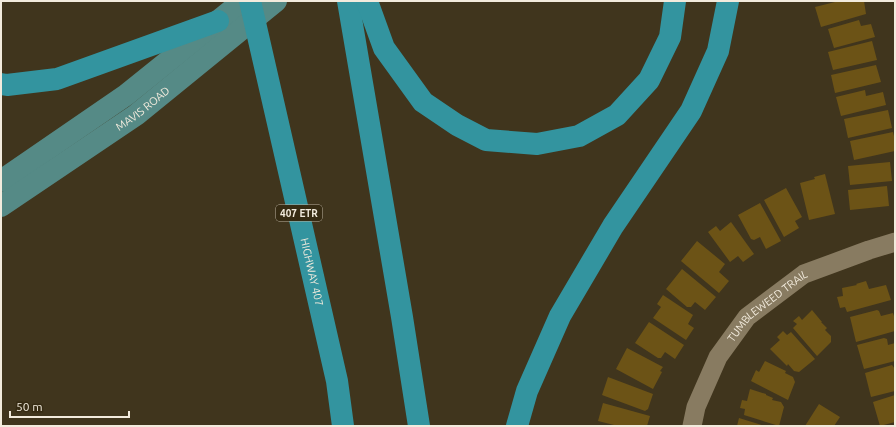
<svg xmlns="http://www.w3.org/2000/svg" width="896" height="427" font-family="Ubuntu,sans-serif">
<rect width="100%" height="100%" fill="#40351d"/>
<!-- building -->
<path fill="#6c5316" d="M839,1H864L866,14L821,27L815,7Z
M859,20L861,26L871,24L875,37L834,48L828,29Z
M872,41L877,60L833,70L828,52Z
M876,65L881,82L835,93L831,75Z
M865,90L866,96L883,92L886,105L841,116L836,97Z
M888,110L892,128L848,138L844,119Z
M893,132L895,140V151L854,160L850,141Z
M890,162L892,181L850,185L848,166Z
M825,174L835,214L809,220L800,183L815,179L814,177Z
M887,186L889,206L850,210L848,190Z
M786,188L802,217L795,221L799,228L784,237L764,200Z
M760,203L781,241L766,249L760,237L754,240L751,239L738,215Z
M731,222L754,254L743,262L738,256L730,262L708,232L716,226L720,231Z
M697,241L725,264L719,272L729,281L719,293L681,261Z
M682,269L716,297L705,310L695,302L691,307H687L666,289Z
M866,281L869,289L886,285L891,300L847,312L845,307L840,308L837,297L843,296L842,288L857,285L856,284Z
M663,295L693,315L688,324L694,328L686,340L653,318L661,307L657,304Z
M812,310L822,322H821L827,328L825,330L831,336V342L817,356L793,328L797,324L793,321L799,316L802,320Z
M877,310L879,311L881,316L893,313L895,319V331L856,342L850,317Z
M649,322L684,345L675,359L665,352L661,358H658L635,343Z
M783,331L787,335L791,332L815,359L799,372L794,371L788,364L787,366L770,349L780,340L777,337Z
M884,338L887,339L888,345L895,343V361L864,369L857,345Z
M627,348L663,367L660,371L662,372L653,389L616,369Z
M765,361L786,371L785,373L793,377L795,382L788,400L751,381L756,370L759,372Z
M892,365L895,369V391L871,397L865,373Z
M608,377L653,394L648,409L645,411L602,395Z
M750,389L766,394V395L773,398L772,400L781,402L784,407L779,426L744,415L745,409L740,408L742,400L747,401Z
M895,395V422L880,426L873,402Z
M603,403L650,416L647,426H618L598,421Z
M819,404L840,417L834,426H805Z
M739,418L765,426H737Z"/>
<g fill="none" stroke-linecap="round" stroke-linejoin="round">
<!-- minor -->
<path stroke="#887b61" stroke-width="19" id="s1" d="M692,426L696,407L718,357L747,317L804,274L869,250L895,242"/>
<!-- major -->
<g stroke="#558a86" stroke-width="22">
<path d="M1,181L126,95L243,1"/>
<path id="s2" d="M1,206L136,115L276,1"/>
</g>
<!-- highway -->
<g stroke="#33949f" stroke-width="22">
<path id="s3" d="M250,1L337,381L343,426"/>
<path d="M348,1L402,317L419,426"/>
<path d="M367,1L384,48L423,102L457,125L486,140L537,144L579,136L617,115L649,80L670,37L675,1"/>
<path d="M1,84L7,85L57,79L218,21"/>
<path d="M517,426L527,391L560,316L613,226L691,111L718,51L728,1"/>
</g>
</g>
<g text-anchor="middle" stroke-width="3.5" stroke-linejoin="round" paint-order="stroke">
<!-- shield labels -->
<rect fill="#362b13" stroke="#bab1a0" stroke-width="1" x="276" y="205" width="46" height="16" rx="3"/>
<g font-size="10" font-weight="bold" fill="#f2ebdd">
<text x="299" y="217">407 ETR</text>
</g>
<!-- street labels -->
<g font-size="11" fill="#f2ebdd" stroke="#362b13">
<text dy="4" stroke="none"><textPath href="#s2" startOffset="172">MAVIS ROAD</textPath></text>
<text dy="4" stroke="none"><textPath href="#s3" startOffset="278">HIGHWAY 407</textPath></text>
<text dy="4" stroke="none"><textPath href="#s1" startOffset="146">TUMBLEWEED TRAIL</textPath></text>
</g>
</g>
<!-- border -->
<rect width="896" height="427" fill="none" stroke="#f2ebdd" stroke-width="4"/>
<!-- scale -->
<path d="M10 411v6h119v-6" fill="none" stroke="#f2ebdd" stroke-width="2"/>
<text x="16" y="411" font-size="12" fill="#f2ebdd" stroke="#362b13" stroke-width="3" paint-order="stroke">50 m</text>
</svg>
